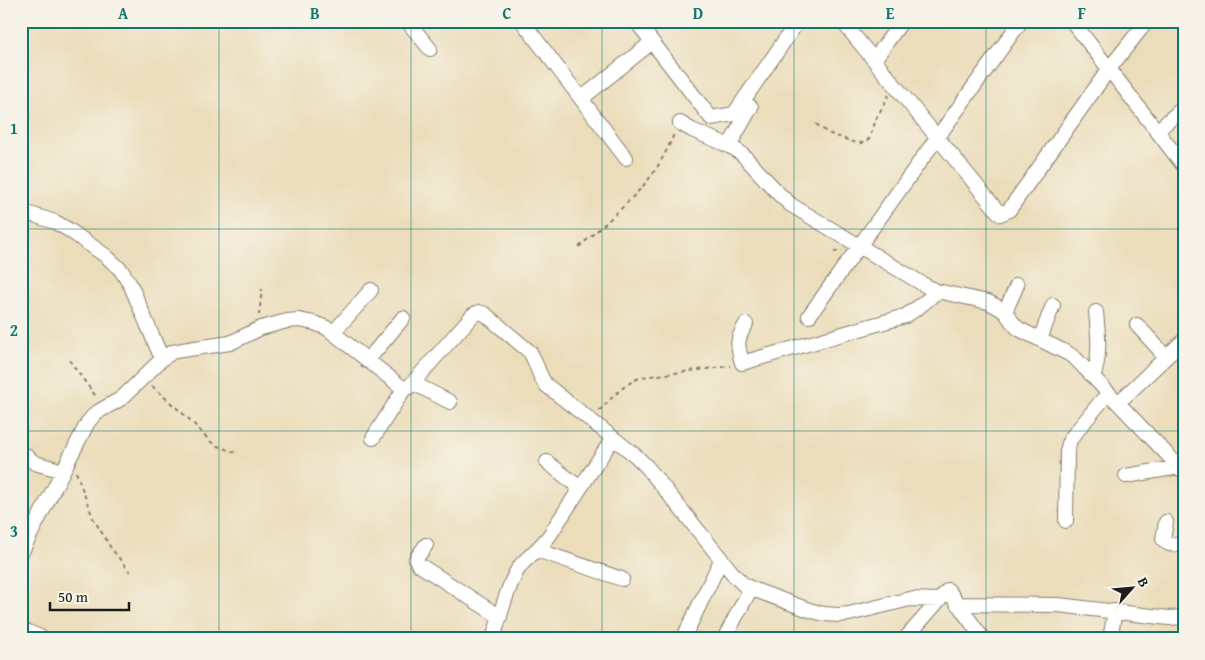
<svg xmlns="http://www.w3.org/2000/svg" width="1205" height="660" font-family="'Gentium Book Plus',serif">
<rect width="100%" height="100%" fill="#f7f3e8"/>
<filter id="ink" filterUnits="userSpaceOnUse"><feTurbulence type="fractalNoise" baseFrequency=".02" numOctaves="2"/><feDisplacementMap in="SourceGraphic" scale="10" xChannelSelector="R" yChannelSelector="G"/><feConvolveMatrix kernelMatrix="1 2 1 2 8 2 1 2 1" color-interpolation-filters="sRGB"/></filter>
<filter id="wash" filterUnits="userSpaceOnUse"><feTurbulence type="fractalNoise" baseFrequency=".0096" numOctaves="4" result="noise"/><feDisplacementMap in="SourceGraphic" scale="20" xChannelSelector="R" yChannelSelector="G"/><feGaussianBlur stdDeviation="1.12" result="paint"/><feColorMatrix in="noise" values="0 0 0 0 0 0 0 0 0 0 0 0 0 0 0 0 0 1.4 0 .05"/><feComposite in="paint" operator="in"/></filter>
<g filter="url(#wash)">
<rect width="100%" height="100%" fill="#ebddba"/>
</g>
<g filter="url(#ink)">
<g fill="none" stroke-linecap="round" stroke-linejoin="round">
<!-- minor casing -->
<g stroke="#847c6b" stroke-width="16">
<path id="minor" d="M407,21L430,49
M522,21L626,158
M636,21L711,118L734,114L798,21
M842,21L1000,214L1009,210L1109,69L1147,21
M1072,21L1184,166
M874,60L902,21
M581,99L652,42
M680,123L692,130L725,144L735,149L743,155L778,193L791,205L926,286L937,291L988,302C994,305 1001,308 1006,313C1010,319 1013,324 1019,329L1069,354L1076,359L1184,472
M1157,131L1184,107
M729,146L751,107
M21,211L55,222L69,230L106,256L121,270L131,286L162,359
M1005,312L1017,285
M809,316L1021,21
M746,324C736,340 737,344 742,363L905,316C917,309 927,301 937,291
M1137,325L1159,349L1164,359
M333,333L371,290
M1040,339L1053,305
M367,361L403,318
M1093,377C1101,356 1098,334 1096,312
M413,383L450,402
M1118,403L1184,340
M373,438L404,389L409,387L473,315L479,312L485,314L530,352C537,363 538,375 546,385L636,456L647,467L734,575L744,585L755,590L809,610L824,614L838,615L849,614L910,599L939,600
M21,452L35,463L63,471
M547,462L580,488
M1126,476L1179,467
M1066,521L1067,451L1070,440L1076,432L1108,393
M1166,522L1163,539C1169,547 1175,545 1184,542
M426,545L416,559L418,564L500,617
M537,550L622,579
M21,553L88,422L96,413L122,398L162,359L172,352L182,350L230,343L261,328L287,321L299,320L314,323L327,328L404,389
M957,604L1058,605L1169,618L1184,617
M21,629L40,637L42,639
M493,639C499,620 509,579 521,565C530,555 541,547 549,536L613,438
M683,639L721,560
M724,639L751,588
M905,639L948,590L983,639
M1110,639L1115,611"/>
</g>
<!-- path -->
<path stroke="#847c6b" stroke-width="2" stroke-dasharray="4 4" stroke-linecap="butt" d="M816,124L828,133L853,142L862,143L865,142L869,139L877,117L889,95
M579,247C604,224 631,202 652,175C661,162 668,148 674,134
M834,252L842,250
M259,315L262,289
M69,360L97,398
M152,386L190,420L211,442L215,445L236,453
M599,411C613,397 623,384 642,377L731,366
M76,472L93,518L111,548L130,572"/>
<!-- minor -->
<use href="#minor" stroke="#fff" stroke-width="14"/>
</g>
</g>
<!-- grid -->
<path fill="none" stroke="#0f766e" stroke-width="1" stroke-opacity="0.55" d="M219,21V639M411,21V639M602,21V639M794,21V639M986,21V639M21,229H1184M21,431H1184"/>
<!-- margin -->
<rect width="1205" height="660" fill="none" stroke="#f7f3e8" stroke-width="55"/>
<!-- north arrow -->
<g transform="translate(1132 588) rotate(63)" stroke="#f7f3e8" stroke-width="4" paint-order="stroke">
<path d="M0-4L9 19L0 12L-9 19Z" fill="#1c1c1c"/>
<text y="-8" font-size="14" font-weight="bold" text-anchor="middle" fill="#1c1c1c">B</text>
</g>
<!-- scale -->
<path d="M50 602v8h79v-8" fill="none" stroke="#1c1c1c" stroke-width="2.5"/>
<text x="58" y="602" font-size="15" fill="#1c1c1c" stroke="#f7f3e8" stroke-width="4" paint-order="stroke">50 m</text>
<rect x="28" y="28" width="1150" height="604" fill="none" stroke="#0f766e" stroke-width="2"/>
<g font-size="16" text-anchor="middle" font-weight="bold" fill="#0f766e">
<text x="123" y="19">A</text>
<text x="315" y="19">B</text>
<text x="507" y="19">C</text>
<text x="698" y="19">D</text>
<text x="890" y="19">E</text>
<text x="1082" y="19">F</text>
<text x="14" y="134">1</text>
<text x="14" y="336">2</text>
<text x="14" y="537">3</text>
</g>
</svg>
